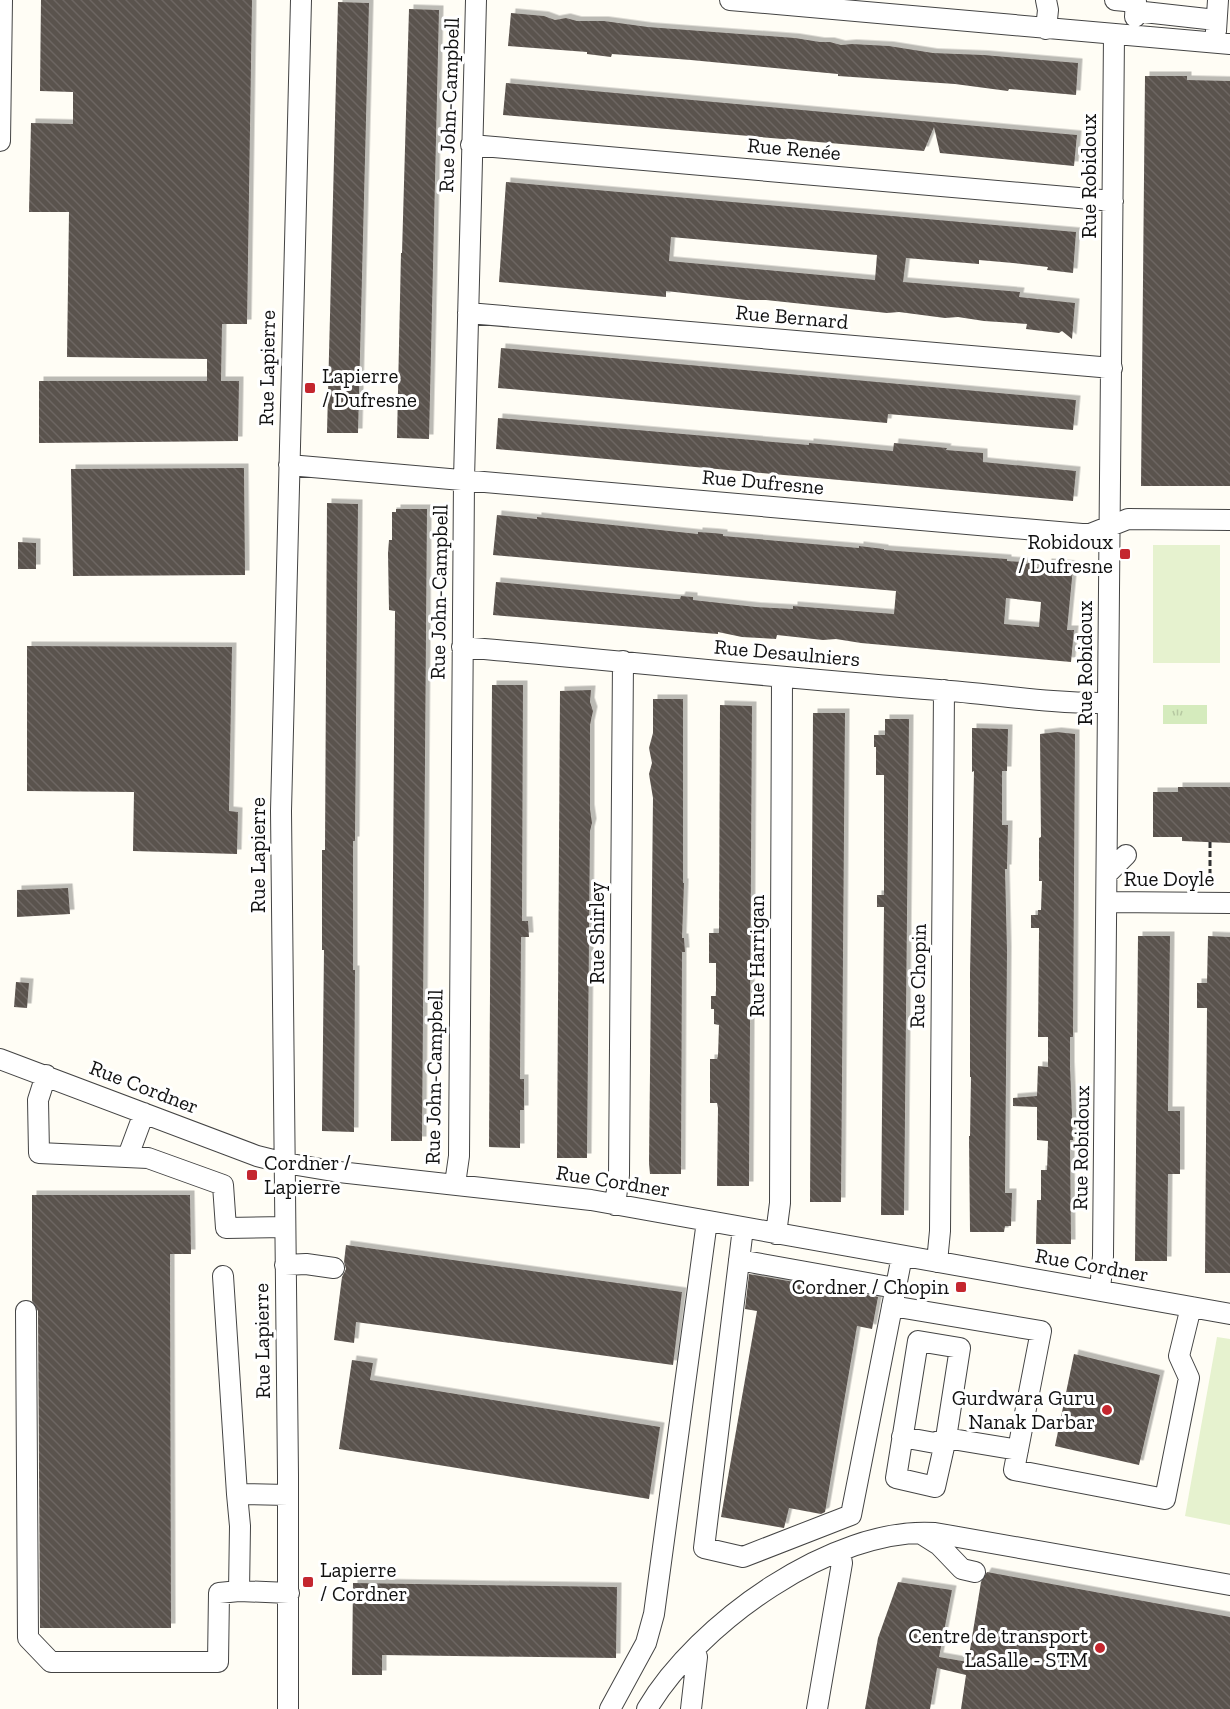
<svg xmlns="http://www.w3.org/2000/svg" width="1230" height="1709" font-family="'Zilla Slab',serif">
<defs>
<pattern id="park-tufts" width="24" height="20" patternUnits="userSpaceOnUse" patternTransform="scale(1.5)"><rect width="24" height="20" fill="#d5ebbd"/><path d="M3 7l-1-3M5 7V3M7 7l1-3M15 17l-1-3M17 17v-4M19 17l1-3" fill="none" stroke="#b6c8a1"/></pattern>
<pattern id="building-back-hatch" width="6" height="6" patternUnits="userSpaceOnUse" patternTransform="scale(1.5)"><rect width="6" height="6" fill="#5a524d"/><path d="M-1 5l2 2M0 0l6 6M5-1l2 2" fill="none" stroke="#6d6662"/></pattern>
<filter id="shadow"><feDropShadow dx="4.5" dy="-4.5" stdDeviation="0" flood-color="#0004"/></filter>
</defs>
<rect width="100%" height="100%" fill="#fffdf5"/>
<!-- park -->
<path fill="url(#park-tufts)" d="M1163,705H1207V724H1163Z"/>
<!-- pitch -->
<path fill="#e6f2cf" d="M1153,545H1220V663H1153Z
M1217,1337L1230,1339V1525L1185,1516Z"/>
<!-- building -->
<path fill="url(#building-back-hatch)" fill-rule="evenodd" filter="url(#shadow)" d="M41,0H252L247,324H222L221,381H239L238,441L39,443V381H207V359L67,357L69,212H29L31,123L73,124V92L40,91Z
M338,2L369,3L358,433H327Z
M409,9L439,10L429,439L397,438L401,253H402Z
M511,13L544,16L555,20L566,18L577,21H604L648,27L795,38L820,42H830L841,45L852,44L889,46L933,53L984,55L1078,63L1076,95L1009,89L1008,91L955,84L838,76V74L691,60L612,54L611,57L587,54V52L508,46Z
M1145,76H1187V80L1230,81V486H1141Z
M506,83L1077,135L1074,166L940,153L934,127L924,151L503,115Z
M506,182L1076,232L1073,273L1047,270L1048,267L1013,263L979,260V264L906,258L903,282L1020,292L1019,297L1075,303L1072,339L1062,331L1059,333L1034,330L1026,329L1027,324L984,321L958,317L945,318L899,312L887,313L766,300H746L666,291V297L499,282ZM671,237L877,255L875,280L669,261Z
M501,348L1076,400L1073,430L888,414L887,423L498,388Z
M498,418L809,445V443L893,451L894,443L947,448L946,450L983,453V462L1076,471L1073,501L496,449Z
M244,468L245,575L73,576L71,469Z
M327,503L358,504L355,841H353V970H355L354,1132L322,1131L324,950H322V850H325Z
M396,509H427L422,1141H391L395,614V611L389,610L388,553L389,540H392V512H396Z
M497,515L537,519V517L698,534V532L713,533L723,534V536L859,548V546L884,549V550L1007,559V561L1024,562L1026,564L1031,562L1046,574L1047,563L1071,565V568H1073L1067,630H1074L1071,662L861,643L836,639L823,640L777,635L776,639L742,637L718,632V634L705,633L493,615L496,582L675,599H680L681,596L693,597V600L756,607L793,609V606L894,614L896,591L493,555ZM1006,598L1041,602L1039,627L1004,624Z
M18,542L36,543V569H18Z
M27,646L232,647L229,811L238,812L237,854L133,851L134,792L27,791Z
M492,685H523L522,921H528L529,937H521L520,1079H524V1110H520V1148L489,1147Z
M591,690L590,702L593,711L590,725V809L592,823L590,831L587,1158H557L560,691Z
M653,699H683V883H684L682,938H684L685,952H682L681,1174H650L649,1163L653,798L649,774L652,763L649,748L653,733Z
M720,705L752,706L749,1186H717L718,1108L717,1103H710V1059H717L718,1056L719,1025L714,1024V1009H711V996H716V963H709V933H719Z
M813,713H845L841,1202H810Z
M885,719H909L904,1215H881L884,907H877V895H884V775H876V747H874V735H885Z
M972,728L1008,729L1007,771H1002V825H1008L1007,869H1005L1007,951L1005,1193H1012L1011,1226H1005L1004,1232H970L969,1136H970L971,1077H970V973L974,771L972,772Z
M1057,732L1075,734L1073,1037H1070V1066L1073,1140H1070L1071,1244H1036L1037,1200H1041V1170H1047L1048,1141L1037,1140V1107L1013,1106V1098L1037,1096L1038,1066L1048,1067V1037H1038L1039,933V928H1031V915H1038V910H1041L1042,881H1039V838L1041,837L1040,734Z
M1178,787H1230V843L1182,841V837H1153V792H1178Z
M68,888L70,914L17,917V890Z
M1138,936H1170L1168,1111H1180V1174H1168L1167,1261H1135Z
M1208,936L1230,937V1273H1205L1207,1008H1197V983H1207Z
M16,982L29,983L27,1008L14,1007Z
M32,1195H190L191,1254H170L171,1628H40L38,1311L32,1301Z
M346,1245L682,1292L673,1365L356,1322L354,1343L334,1340L342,1277L346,1269L344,1262Z
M749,1274L878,1297L872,1329L857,1326L825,1512L821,1514L789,1508L784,1528L721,1517L757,1311L745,1309Z
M1074,1354L1160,1375L1139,1465L1055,1446Z
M352,1360L373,1363L370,1380L660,1427L649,1499L339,1449Z
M987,1572L1230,1617V1709H961L966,1675L937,1668L930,1709H865L878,1638L898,1582L952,1590L939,1657L968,1662L981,1582Z
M353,1583L617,1587L616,1658L382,1655V1675H352Z"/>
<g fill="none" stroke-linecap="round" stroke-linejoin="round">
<!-- minor casing -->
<g stroke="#444" stroke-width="22">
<path id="minor" d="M730,0L1230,44
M1046,0L1048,10L1046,29
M1115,0L1136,2L1135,17
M1135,11L1216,20
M1216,31L1218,0
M0,141L2,0
M471,145L1113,201
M468,313L1112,368
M289,465L1082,534H1090L1128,519L1230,520
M462,647C621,661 780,678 939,690C995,694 1051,704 1107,703
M1108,873L1126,855
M1107,902L1230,903
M0,1059L257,1156L285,1163L339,1172L591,1200L1230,1314
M46,1075L38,1100L39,1153L148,1158L223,1185L226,1228L285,1227
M128,1156L144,1113
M455,1184L459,1156L464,480L476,0
M615,1205L619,1175L623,661
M743,1228L704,1548L743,1557L851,1515L902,1256
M776,1234L780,1203L782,678
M739,1260L895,1288
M937,1262L940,1231L944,690
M285,1265L306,1264L334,1268
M223,1276L237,1494L288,1495
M1100,1290L1103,1256L1114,35
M892,1306L1041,1331L1014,1470L1165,1499L1189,1378L1179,1356L1191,1307
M26,1311L28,1638L51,1662H218L219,1593L239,1591L289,1593
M918,1341L960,1348L946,1438L935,1487L896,1478Z
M902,1437L935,1443L946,1438L1018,1450
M237,1494L240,1526L239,1591
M920,1533L939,1545L962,1569L975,1572
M288,1709V1475L281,811L301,0
M610,1709L646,1643L654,1614L707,1221
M647,1709C697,1624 833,1526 935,1533L1230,1585
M691,1709L697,1657L694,1650
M817,1709L842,1563L840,1552"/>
</g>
<!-- path -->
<path stroke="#333" stroke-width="3" stroke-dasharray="6 3" stroke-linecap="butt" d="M1210,842V885"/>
<!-- minor -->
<use href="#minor" stroke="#fff" stroke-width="20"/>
</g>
<!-- markers -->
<g fill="#c4262e" stroke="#fff" stroke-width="2">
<rect x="304" y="382" width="12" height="12" rx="3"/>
<rect x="1119" y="548" width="12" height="12" rx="3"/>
<rect x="246" y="1169" width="12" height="12" rx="3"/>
<rect x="955" y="1281" width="12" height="12" rx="3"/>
<circle cx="1107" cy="1410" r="6"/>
<rect x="302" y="1576" width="12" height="12" rx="3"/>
<circle cx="1100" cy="1648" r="6"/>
</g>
<g text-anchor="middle" stroke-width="6" stroke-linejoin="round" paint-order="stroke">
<!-- street labels -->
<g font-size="21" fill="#111" stroke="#fff">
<text transform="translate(449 105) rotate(-88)" y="7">Rue John-Campbell</text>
<text transform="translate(794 149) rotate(5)" y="7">Rue Renée</text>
<text transform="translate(1089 176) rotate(-90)" y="7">Rue Robidoux</text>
<text transform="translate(792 317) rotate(5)" y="7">Rue Bernard</text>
<text transform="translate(267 368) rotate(-89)" y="7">Rue Lapierre</text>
<text transform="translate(763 482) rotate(5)" y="7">Rue Dufresne</text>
<text transform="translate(439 592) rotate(-89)" y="7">Rue John-Campbell</text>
<text transform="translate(787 653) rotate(5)" y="7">Rue Desaulniers</text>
<text transform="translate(1085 663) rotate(-90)" y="7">Rue Robidoux</text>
<text transform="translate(258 855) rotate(-90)" y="7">Rue Lapierre</text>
<text x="1169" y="886">Rue Doyle</text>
<text transform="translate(597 933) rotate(-90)" y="7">Rue Shirley</text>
<text transform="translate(757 956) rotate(-90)" y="7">Rue Harrigan</text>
<text transform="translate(918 976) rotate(-89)" y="7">Rue Chopin</text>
<text transform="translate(434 1077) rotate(-89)" y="7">Rue John-Campbell</text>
<text transform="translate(144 1087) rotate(21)" y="7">Rue Cordner</text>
<text transform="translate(1081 1148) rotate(-89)" y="7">Rue Robidoux</text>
<text transform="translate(613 1181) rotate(9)" y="7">Rue Cordner</text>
<text transform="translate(1092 1265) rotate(10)" y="7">Rue Cordner</text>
<text transform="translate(262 1341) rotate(-91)" y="7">Rue Lapierre</text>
</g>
<!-- poi labels -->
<g font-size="21" fill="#111" stroke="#fff" text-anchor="end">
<text x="322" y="383" text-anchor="start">Lapierre<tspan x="322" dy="24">/ Dufresne</tspan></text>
<text x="1113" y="549">Robidoux<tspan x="1113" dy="24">/ Dufresne</tspan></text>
<text x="264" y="1170" text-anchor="start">Cordner /<tspan x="264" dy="24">Lapierre</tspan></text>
<text x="949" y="1294">Cordner / Chopin</text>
<text x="1095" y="1405">Gurdwara Guru<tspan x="1095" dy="24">Nanak Darbar</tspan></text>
<text x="320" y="1577" text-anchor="start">Lapierre<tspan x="320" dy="24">/ Cordner</tspan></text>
<text x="1088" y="1643">Centre de transport<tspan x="1088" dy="24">LaSalle - STM</tspan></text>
</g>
</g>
</svg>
